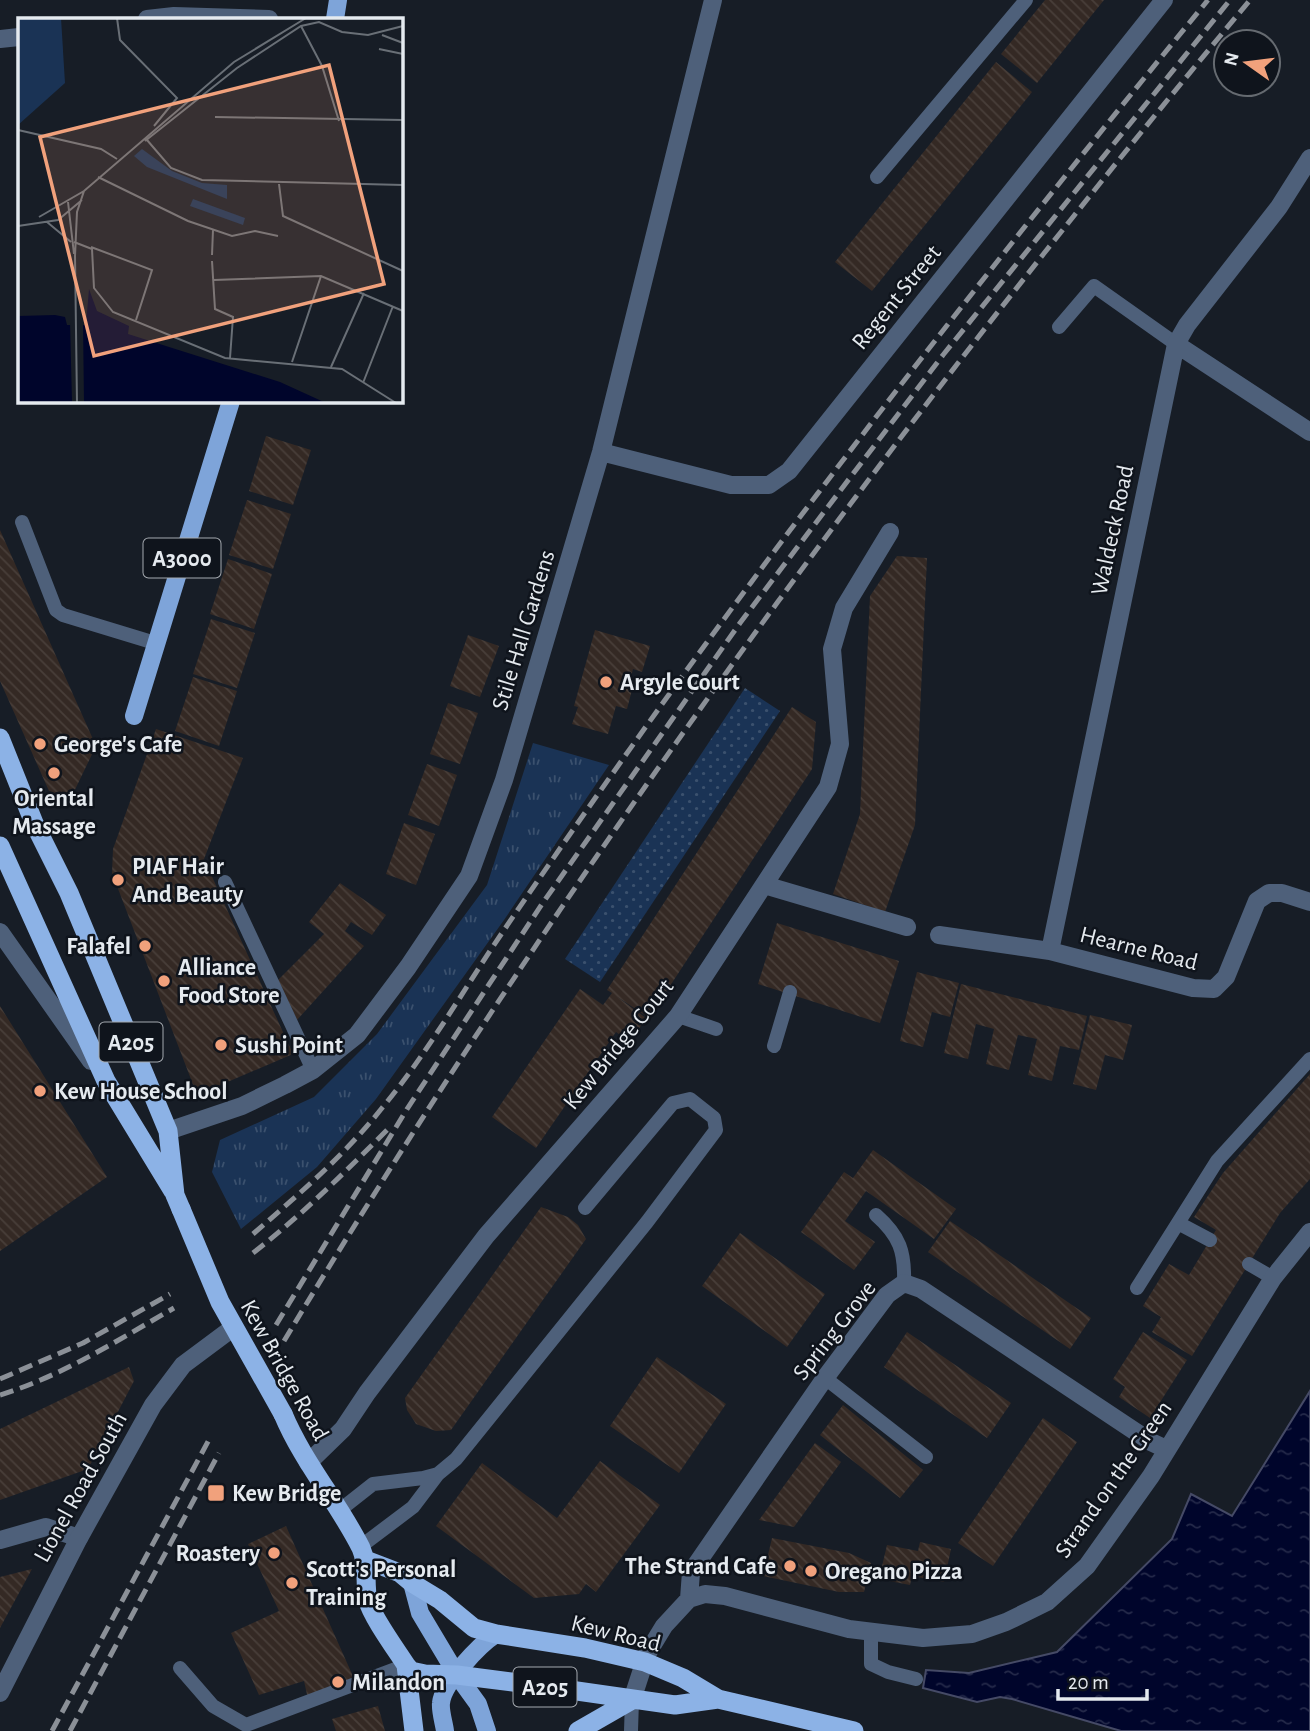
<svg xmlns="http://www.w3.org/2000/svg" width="1310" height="1731" font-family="'Alegreya Sans',sans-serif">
<defs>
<pattern id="grass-tufts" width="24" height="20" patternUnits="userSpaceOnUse" patternTransform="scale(1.75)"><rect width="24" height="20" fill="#1a3355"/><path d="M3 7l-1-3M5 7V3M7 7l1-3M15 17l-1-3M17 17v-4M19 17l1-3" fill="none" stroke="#3b516e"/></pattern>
<pattern id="park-dots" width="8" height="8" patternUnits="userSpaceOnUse" patternTransform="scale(1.75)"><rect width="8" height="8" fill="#1a3355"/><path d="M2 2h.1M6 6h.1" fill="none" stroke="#3b516e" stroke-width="1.8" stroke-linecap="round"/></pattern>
<pattern id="water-ripples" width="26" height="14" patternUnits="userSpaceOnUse" patternTransform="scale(1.75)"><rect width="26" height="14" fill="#00052b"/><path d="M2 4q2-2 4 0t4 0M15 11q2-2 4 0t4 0" fill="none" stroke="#252a4a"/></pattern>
<pattern id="building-back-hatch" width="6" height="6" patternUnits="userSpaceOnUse" patternTransform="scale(1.75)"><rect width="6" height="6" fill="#342924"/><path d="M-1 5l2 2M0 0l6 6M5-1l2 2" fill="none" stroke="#483e39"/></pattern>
</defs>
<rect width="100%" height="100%" fill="#171d26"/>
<!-- grass -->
<path fill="url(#grass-tufts)" d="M533,743L609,765L504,920L376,1099L317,1167L241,1229L212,1172L220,1140L314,1097L377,1034L487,885Z"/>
<!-- park -->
<path fill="url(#park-dots)" d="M745,688L780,711L600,982L565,959Z"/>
<!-- water -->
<path fill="url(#water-ripples)" stroke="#454a66" stroke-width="2" d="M1310,1391V1731H1121L1012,1699L1000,1697L977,1702L923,1688L926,1670L969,1673L1057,1652L1172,1539L1191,1494L1232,1516Z"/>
<!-- building -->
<path fill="url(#building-back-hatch)" d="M1045,0H1104L1037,83L1001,54Z
M996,62L1032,92L872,291L835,262Z
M266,436L311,450L293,505L249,491Z
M247,500L291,514L273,569L229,555Z
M0,530L96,746L70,800L49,791L0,681Z
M897,556L927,558L915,825L885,912L833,894L860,814L870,596Z
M228,559L272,574L254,629L210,614Z
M211,619L255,633L237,688L193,674Z
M595,630L650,646L642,672L633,669L630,681L634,682L627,709L616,706L608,734L572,724L578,707L574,706Z
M468,635L499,646L480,697L450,686Z
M193,677L237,691L219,746L175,731Z
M448,703L478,713L460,764L430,754Z
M792,707L816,722L812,769L649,1018L616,996L646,1018L630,1042L616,1032L536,1148L492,1117L580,989L603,1005L612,993L607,990Z
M156,729L243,758L204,859L293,1054L197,1095L112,873L113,849Z
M427,764L457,775L439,826L408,815Z
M404,823L435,834L416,885L386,874Z
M340,883L386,915L372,935L351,922L345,931L364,946L297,1020L278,980L324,934L309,922Z
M777,923L899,961L880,1023L758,984Z
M917,972L959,983L950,1017L932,1012L923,1047L900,1041Z
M961,984L1087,1016L1079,1050L1060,1046L1052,1081L1028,1075L1037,1039L1018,1035L1009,1070L986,1064L994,1029L976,1024L968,1059L944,1053Z
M0,1006L107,1177L0,1251Z
M1090,1015L1132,1025L1123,1060L1105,1055L1096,1090L1073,1084Z
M1310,1074V1179L1280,1213L1192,1356L1152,1332L1161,1317L1143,1306L1169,1264L1189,1275L1216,1230L1194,1217L1223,1173Z
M873,1150L956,1209L934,1239L866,1191L845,1221L875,1242L854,1270L801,1232L844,1172L853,1178Z
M541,1207L568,1217L578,1225L586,1239L451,1430L436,1431L416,1424L407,1410L405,1398Z
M950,1221L1091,1318L1070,1349L928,1252Z
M740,1233L825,1294L787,1347L702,1286Z
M907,1332L1011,1403L987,1438L884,1367Z
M1143,1332L1187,1360L1150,1418L1119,1397L1125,1387L1113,1379Z
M657,1357L726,1404L679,1473L610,1426Z
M129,1367L134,1381L88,1469L0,1500V1429Z
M843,1405L923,1470L900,1498L820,1435Z
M1043,1418L1077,1442L993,1566L958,1543Z
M815,1443L841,1462L794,1527L759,1520Z
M600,1461L660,1505L596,1592L586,1584L579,1594L534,1598L436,1526L482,1463L557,1518Z
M286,1526L356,1683L308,1699L304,1681L259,1695L231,1633L279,1611L248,1544Z
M772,1538L849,1553L871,1563L864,1592H839L763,1576Z
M920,1542L951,1549L944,1582L912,1576L910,1585L879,1579L887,1545L918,1551Z
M32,1569L0,1628V1577Z
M378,1706L385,1731H336L332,1719Z"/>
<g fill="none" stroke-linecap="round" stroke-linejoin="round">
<!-- service -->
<path stroke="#4e607a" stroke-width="14" d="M877,177L1026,0
M1059,327L1094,286L1176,344
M22,522L56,610L63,615L155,643
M225,882L313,1070
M678,1016L716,1029
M774,1046L790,992
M876,1215C900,1236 905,1252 904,1283
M1178,1223L1210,1240
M1249,1264L1273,1278
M1137,1288L1217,1161L1310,1059
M825,1378L926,1457
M438,1474L456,1459L647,1222L716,1130L714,1118L690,1099L673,1103L585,1208
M340,1510L373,1484L423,1478L438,1474L413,1507L360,1547
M871,1632V1664L888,1672L916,1679
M180,1668L213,1706L246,1725L406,1665
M631,1731L632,1700"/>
<!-- pedestrian -->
<path stroke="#4e607a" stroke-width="18" d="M0,1540L46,1527L79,1538"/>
<!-- minor -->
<path stroke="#4e607a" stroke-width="18" d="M1176,344L1310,432
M601,452L731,485H769L789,471L1164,0
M764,885L907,927
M0,932L91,1061
M939,935L1050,951L1193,988L1214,989L1226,977L1257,901L1269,893H1282L1310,902
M1050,951L1176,344L1187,325L1279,207L1310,158
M168,1131L242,1106L285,1085L313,1070L357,1035L408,967L469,876L504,780L601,452L713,0
M308,1463L343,1429L367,1393L486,1236L678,1016L828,787L840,744L832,649L844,608L890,532
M689,1599L691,1572L825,1378L887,1295L904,1283L921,1289L1151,1442L1166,1449
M0,1693L79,1538L153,1405L183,1365L234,1327
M632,1700L647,1654L664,1626L689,1599L705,1594L725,1596L849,1629L923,1638L972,1634L1006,1622L1047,1602L1087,1566L1151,1476L1273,1278L1310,1232"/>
<!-- tertiary -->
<path stroke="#4e607a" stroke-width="18" d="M147,19L174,16L269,19
M0,39L19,37"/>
<!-- primary -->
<path stroke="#7ea4d9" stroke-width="18" d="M335,19L338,0
M134,716L231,401
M412,1583L420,1613L457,1675L478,1704L487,1731
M445,1731C444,1723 440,1711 441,1703C443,1683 479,1645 496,1634"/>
<!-- trunk -->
<path stroke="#8cb2e6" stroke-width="19" d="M0,738L34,823L69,893L168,1131L175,1195L181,1209
M0,846L106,1081L173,1191
M283,1414C303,1462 338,1502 361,1548C369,1566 364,1583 368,1601C371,1615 397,1651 406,1665L411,1671L425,1674L457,1675L528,1684L675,1705L718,1699
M366,1560L400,1573L412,1583L440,1600L474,1628L496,1634L585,1648L645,1662L683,1678L718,1699L854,1731
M406,1665L414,1731
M578,1731L632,1700"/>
<!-- rail -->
<path stroke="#8b9097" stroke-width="5" stroke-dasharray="14 7" stroke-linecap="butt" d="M253,1234C298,1195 344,1156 382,1108C427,1054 462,992 502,933C559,849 618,765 678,682C847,449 1025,223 1208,0
M253,1253C302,1215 344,1173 387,1130
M276,1325L407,1109L542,904L740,623L943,355L1230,0
M284,1341C568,868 897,424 1250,0
M0,1379L83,1343L170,1294
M0,1395C62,1376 118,1340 174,1308
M52,1731L211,1436
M70,1731L219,1453"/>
<!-- trunk-bridge -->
<path stroke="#8cb2e6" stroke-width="19" d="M181,1209L220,1302L283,1414"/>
</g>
<!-- markers -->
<g fill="#f1a17c" stroke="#0f141c" stroke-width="2.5">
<circle cx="606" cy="682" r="7"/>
<circle cx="40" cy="744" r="7"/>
<circle cx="54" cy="773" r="7"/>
<circle cx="118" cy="880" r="7"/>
<circle cx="145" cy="946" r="7"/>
<circle cx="164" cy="981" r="7"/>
<circle cx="221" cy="1045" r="7"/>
<circle cx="40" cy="1091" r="7"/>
<rect x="207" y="1484" width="18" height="18" rx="3.5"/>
<circle cx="274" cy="1553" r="7"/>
<circle cx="790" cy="1566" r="7"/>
<circle cx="811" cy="1571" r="7"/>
<circle cx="292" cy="1583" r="7"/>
<circle cx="338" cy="1682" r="7"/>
</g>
<g text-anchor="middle" stroke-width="5" stroke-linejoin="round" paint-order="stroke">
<!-- shield labels -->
<g fill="#0f141c" stroke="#a5aab0" stroke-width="2">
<rect x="143.5" y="538.5" width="77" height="39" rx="5"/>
<rect x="99.5" y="1022.5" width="63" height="39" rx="5"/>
<rect x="513.5" y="1667.5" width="63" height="39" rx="5"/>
</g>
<g font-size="23" font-weight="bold" fill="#e5eaef">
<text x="182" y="566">A3000</text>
<text x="131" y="1050">A205</text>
<text x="545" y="1695">A205</text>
</g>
<!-- street labels -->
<g font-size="24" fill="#e5eaef" stroke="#0f141c">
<text transform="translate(896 297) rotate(-51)" y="8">Regent Street</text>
<text transform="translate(1112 530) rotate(-78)" y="8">Waldeck Road</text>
<text transform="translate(523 630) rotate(-73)" y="8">Stile Hall Gardens</text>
<text transform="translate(1139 948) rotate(14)" y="8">Hearne Road</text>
<text transform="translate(618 1044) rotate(-51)" y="8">Kew Bridge Court</text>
<text transform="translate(834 1330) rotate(-52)" y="8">Spring Grove</text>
<text transform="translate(285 1370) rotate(61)" y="8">Kew Bridge Road</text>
<text transform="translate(1113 1479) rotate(-55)" y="8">Strand on the Green</text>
<text transform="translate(80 1487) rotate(-61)" y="8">Lionel Road South</text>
<text transform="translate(616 1633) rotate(14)" y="8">Kew Road</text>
</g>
<!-- poi labels -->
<g font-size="24" font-weight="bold" fill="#e5eaef" stroke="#0f141c" text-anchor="start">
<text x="620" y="690">Argyle Court</text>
<text x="54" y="752">George's Cafe</text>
<text x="54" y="806" text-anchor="middle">Oriental<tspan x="54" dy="28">Massage</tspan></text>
<text x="132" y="874">PIAF Hair<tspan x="132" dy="28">And Beauty</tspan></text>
<text x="131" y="954" text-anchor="end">Falafel</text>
<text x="178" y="975">Alliance<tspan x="178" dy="28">Food Store</tspan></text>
<text x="235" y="1053">Sushi Point</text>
<text x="54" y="1099">Kew House School</text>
<text x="232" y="1501">Kew Bridge</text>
<text x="260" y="1561" text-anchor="end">Roastery</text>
<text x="776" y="1574" text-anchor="end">The Strand Cafe</text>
<text x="306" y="1577">Scott's Personal<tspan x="306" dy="28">Training</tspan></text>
<text x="825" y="1579">Oregano Pizza</text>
<text x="352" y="1690">Milandon</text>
</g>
</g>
<!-- overview -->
<g transform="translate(18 18)">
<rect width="385" height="385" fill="#171d26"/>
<path d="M124,131L154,153L184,165L209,167V181L129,149L116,138Z" fill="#1a3355"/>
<path d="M175,181L227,200L225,207L172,188Z" fill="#1a3355"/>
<path d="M0,0H43L47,65L0,107Z" fill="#1a3355"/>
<path d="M71,271L79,293L111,308L110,316L262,364L308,385H0V298L37,297L47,299L49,307H68Z" fill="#00052b"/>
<path d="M52,304H65L66,385H54Z" fill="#171d26"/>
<path fill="none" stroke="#696f76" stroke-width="2" d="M99,0L102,22L159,80L136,108M283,8L304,48L321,103M364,17L385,25M361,31L385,36M197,99L385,102M0,112L83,131L99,141M129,122L153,150L184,162L385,167M127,123L219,50L283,8L301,4L324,14L350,17L385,8M80,159L170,203L214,218L237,213L260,218M261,166L265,198L385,253M50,184L56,236M21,199L66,173L216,44L288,0M29,204L53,224M0,208L40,202L64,182M56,224L74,231L76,270L95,294L207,340L324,351L378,385M73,229L134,252L118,302M194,237L195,212M194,243L197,291L215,299L212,340M196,262L303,258L385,293M274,344L303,258M313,349L346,275M345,365L375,288M59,385L57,238L59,194L66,173"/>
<path fill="#f1a17c" fill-opacity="0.15" stroke="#f1a17c" stroke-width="3.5" d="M311,47L366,266L76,338L22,119Z"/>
<rect width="385" height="385" fill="none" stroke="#e5eaef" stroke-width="3.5"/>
</g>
<!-- north arrow -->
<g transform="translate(1247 63) rotate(284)"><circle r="33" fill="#0f141c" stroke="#656a70" stroke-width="2"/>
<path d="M0-5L12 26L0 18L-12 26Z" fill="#f1a17c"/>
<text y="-10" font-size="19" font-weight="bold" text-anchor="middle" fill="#e5eaef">N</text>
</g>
<!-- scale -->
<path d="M1058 1689v10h89v-10" fill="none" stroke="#e5eaef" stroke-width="3.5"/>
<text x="1068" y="1689" font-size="21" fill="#e5eaef" stroke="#0f141c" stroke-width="5" paint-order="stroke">20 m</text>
</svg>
